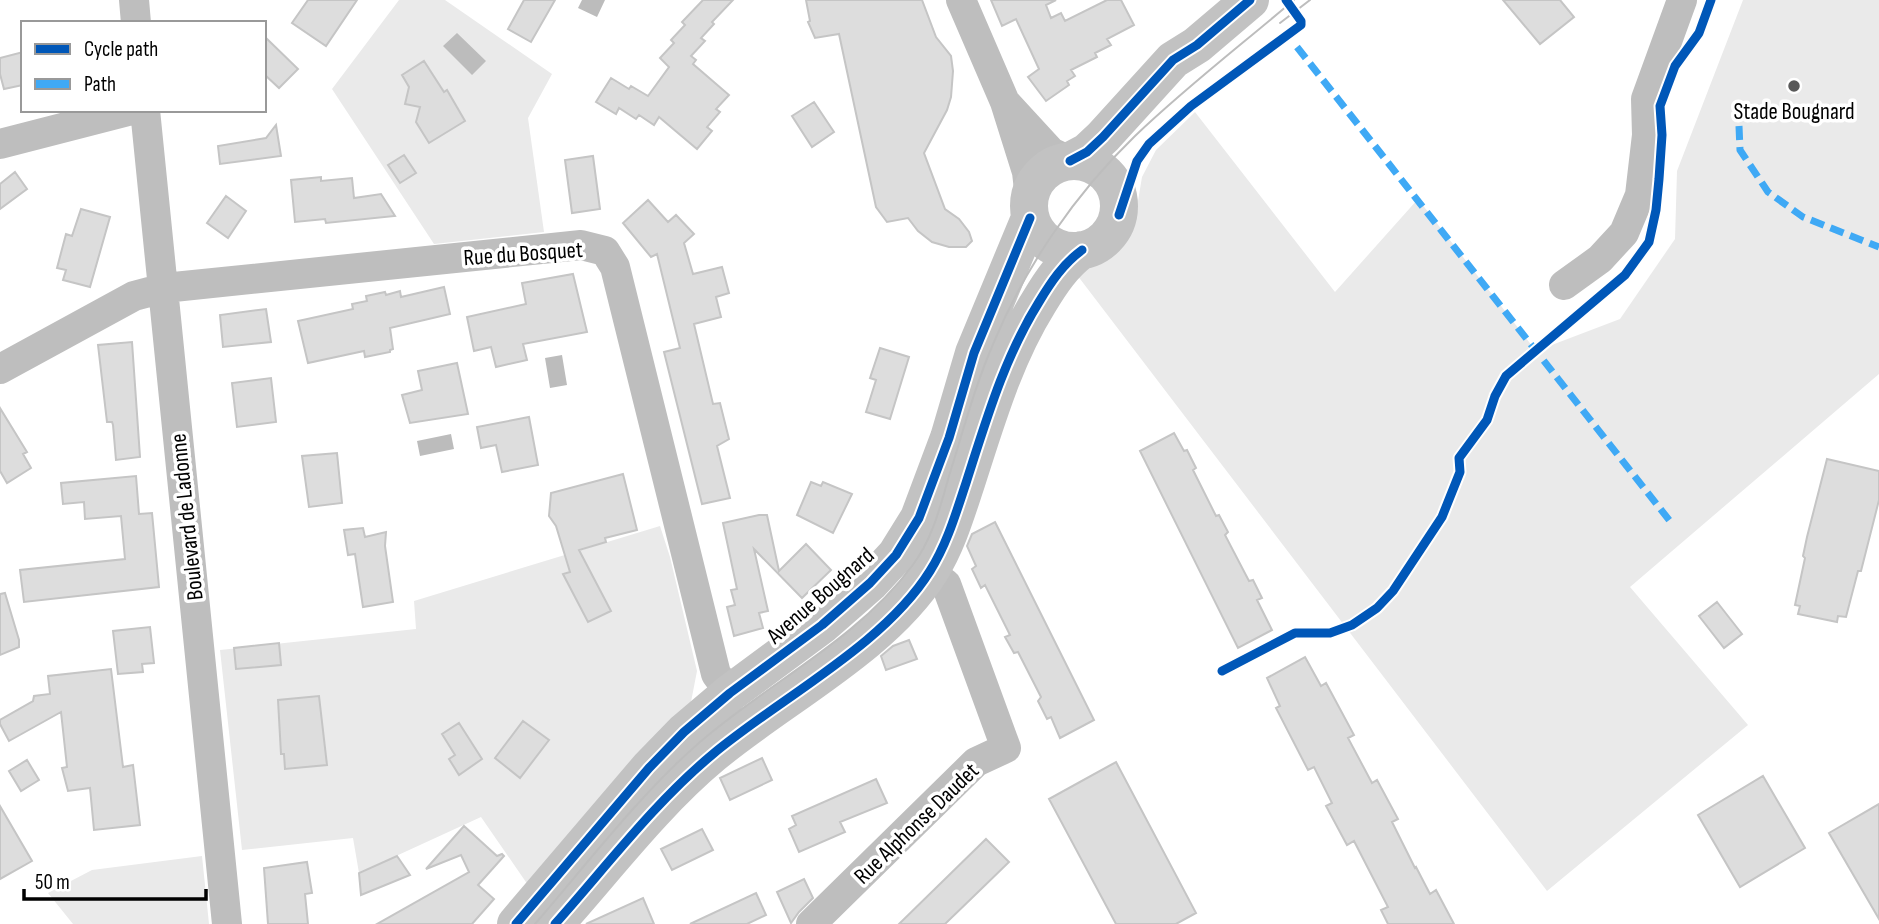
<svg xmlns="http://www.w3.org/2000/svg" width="1879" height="924" font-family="'Sofia Sans Condensed',sans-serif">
<rect width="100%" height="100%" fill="#fff"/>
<!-- green -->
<path fill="#eaeaea" d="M399,0H445L552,74L528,118L544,232L434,244L332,89Z
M1743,0H1879V374L1630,587L1748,725L1547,891L1074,271L1124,238L1135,219L1142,177L1156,150L1195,112L1335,292L1418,199L1536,351L1620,319L1675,239L1677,171Z
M660,526L670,557L697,671L690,707L528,885L481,817L359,873L353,838L242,850L220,650L416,629L414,601Z
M202,856L209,924H73L48,893L92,870Z"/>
<!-- water -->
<path fill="#bcbcbc" d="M582,0H605L597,17L578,8Z
M457,33L486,61L472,75L443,46Z
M562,355L567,385L550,388L545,358Z
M451,434L454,449L420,456L417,441Z"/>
<!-- building -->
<path fill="#ddd" stroke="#c5c5c5" stroke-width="2" d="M308,0H357L326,46L292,23Z
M524,0H555L531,42L508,29Z
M703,0H733L712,22L714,24L701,38L705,41L691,56L696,60L693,64L729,95L716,109L720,112L707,127L712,131L697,149L659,117L654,125L639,115L636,119L619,108L616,114L596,102L611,78L629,89L631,86L648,96L669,67L660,58L674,43L671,40L685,25L682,22Z
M806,0H922L936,37L951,56L953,71L951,97L947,110L924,153L945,209L959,219L969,232L972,241L966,247H949L932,242L918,231L908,218L887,222L876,207L839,34L815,38L808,22L810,21Z
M991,0H1056L1046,5L1051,18L1061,13L1065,21L1107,0H1121L1134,25L1107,39L1111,45L1095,53L1097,57L1071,70L1075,76L1067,81L1069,85L1046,101L1028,77L1039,69L1016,19L1002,26Z
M1503,0H1560L1574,17L1540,44Z
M264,36L298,69L279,88L264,74Z
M23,52V85L4,89L0,74V58Z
M424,61L444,92L447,90L465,121L429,143L416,122L420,107L405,104L409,87L402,75Z
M814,102L834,132L812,147L792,116Z
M276,125L281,156L220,164L218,146L266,138Z
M404,155L416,173L400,183L388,165Z
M593,156L600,209L572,213L565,160Z
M15,172L27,189L0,209V184Z
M321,177V181L352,178L354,198L381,194L395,216L326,223L325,219L295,222L291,180Z
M226,196L246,211L228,238L207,223Z
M648,200L668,222L676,215L694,234L684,243L693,274L722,267L729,293L716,297L721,317L694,324L713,404L720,403L729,439L717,446L730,498L702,504L664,352L680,348L657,254L651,257L623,223Z
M81,209L110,217L90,287L63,280L66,270L57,268L66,234L72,236Z
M573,274L587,332L523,344L527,360L496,367L491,347L474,351L467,317L526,304L522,283Z
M444,287L450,314L390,328L393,349L390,350V352L365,357L364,351L308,363L298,321L353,309L352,304L367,301L366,296L385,292L386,295L400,291L401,297Z
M266,309L271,342L223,347L220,315Z
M132,342L140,457L116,460L113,425L112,422H107L98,345Z
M880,348L909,357L890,419L866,412L876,380L870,378Z
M457,363L468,414L410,423L402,395L422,390L418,371Z
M271,378L276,422L237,427L232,383Z
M0,408L27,452L23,454L31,468L7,483L0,471Z
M529,417L538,465L502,472L496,445L481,448L477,427Z
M1174,433L1184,451L1187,450L1196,468L1193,470L1216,516L1219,515L1228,532L1225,535L1249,581L1253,580L1262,598L1257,600L1272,630L1238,648L1140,451Z
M337,453L342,503L309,507L302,456Z
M1827,459L1879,471V500L1861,571H1858L1846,617L1838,616L1837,622L1798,614L1800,606L1795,605L1805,558L1803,556L1807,537Z
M623,474L637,530L605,538L606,542L579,550L611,611L588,622L563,574L570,572L556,526L549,516L551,493Z
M136,476L139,514L152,513L159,587L24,602L20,570L125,559L121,516L85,519L84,502L63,504L61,483Z
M811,482L821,486L823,482L852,494L833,533L797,515Z
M759,515H767L779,571L806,544L831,570L802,598L754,549L768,611L759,613L763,628L734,636L727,607L735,605L731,590L737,589L723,523Z
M995,522L1094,720L1060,738L1051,717L1047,719L1038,701L1041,697L1018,652L1014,653L1005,637L1010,635L985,585L981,588L972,569L976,566L967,546L972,534Z
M363,528L365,537L386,532L385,546L393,602L363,607L355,554L348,555L344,530Z
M5,593L19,640V647L0,655V594Z
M1717,602L1742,634L1724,648L1699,616Z
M150,627L154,663L142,664L143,672L118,674L113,631Z
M909,640L917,659L886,670L881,656L893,646Z
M279,643L281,665L236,669L234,648Z
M1305,657L1321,686L1326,683L1354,735L1348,738L1372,783L1377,780L1398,819L1392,822L1415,868L1416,867L1430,894L1436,890L1454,924H1388L1381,910L1388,907L1354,841L1347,845L1326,806L1332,803L1314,767L1308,770L1276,708L1280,706L1267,678Z
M111,669L123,767L133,765L140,825L94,830L90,788L68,791L62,768L67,767L61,712L9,741L0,724V720L33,701L34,696L50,694L48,676Z
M319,696L327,765L285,769L284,754H281L278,700Z
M523,721L549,740L520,778L495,758Z
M459,723L482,759L459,775L449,759L455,755L442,734Z
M762,758L772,780L730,800L720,778Z
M27,760L39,780L21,791L9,771Z
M1116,762L1196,913L1176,924H1116L1049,799Z
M1763,776L1805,848L1740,887L1698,815Z
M876,779L887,803L840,822L845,832L799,852L789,829L796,825L792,816Z
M1879,804V919L1829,833Z
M0,806L32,861L0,879Z
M464,826L497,856L502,854L504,856L478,885L494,899L472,924H377L469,872L461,855L426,869Z
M702,829L713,850L672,870L661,849Z
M986,839L1009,862L975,895L945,924H899Z
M397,856L410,875L361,895L359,873Z
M307,862L312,893L305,894L308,924H268L264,868Z
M804,879L813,898L799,912L791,923L777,892Z
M756,893L766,915L747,924H690Z
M643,898L654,924H586Z"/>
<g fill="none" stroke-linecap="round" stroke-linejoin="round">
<!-- minor -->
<path stroke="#bebebe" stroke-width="30" d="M134,0L136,23
M961,0L1005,102
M145,110L227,924
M0,144L132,110
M1030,198L1027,172L1005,102L1051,152L1070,161
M1564,285L1600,259L1624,233L1640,195L1647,135L1646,99L1682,0
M0,369L134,296L164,288L581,245L605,251L615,267L716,674L730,693
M811,924L976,762L1006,748L946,584L929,572"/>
<!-- secondary -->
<path stroke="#c2c2c2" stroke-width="38" d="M1029 206a45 45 0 1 1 90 0a45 45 0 1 1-90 0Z
M1070,161L1087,152L1103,137L1173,60L1197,45L1250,0
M516,924L649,768L684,732L730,693L822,625L870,583L896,555L919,518L949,438L974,353L1030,218
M555,924C606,867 654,803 713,754C780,698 884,645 930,571C947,544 956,513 966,483C986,421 1004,358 1039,302C1051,282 1063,264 1082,250"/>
<!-- tram -->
<path stroke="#bdbdbd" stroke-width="2" d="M1280,23L1310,0
M535,924C587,864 641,793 700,742C769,682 856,641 912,566C932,540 940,508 949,476C963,432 975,385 994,342C1025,267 1076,193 1135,136C1185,88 1241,45 1294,0"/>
<!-- quiet -->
<path stroke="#3fa9f5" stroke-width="7" stroke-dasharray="14 7" stroke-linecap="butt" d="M1297,47L1673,525
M1739,126L1740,150L1768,192L1803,217L1879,247"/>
<!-- cycleway casing -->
<g stroke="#fff" stroke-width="13">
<path id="cycleway" d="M1070,161L1087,152L1103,137L1173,60L1197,45L1250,0
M1119,215L1137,161L1149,144L1191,106L1301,25V21L1286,0
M1222,671L1295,633H1330L1352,625L1377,608L1393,591L1442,517L1460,472L1459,458L1487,420L1495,396L1506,376L1625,275L1649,242L1656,210L1659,179L1662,135L1660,106L1675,66L1699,33L1711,0
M516,924L649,768L684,732L730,693L822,625L870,583L896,555L919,518L949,438L974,353L1030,218
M555,924C606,867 654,803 713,754C780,698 884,645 930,571C947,544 956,513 966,483C986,421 1004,358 1039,302C1051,282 1063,264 1082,250"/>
</g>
<!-- cycleway -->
<use href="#cycleway" stroke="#0057b8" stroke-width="9"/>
</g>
<!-- markers -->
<circle fill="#595959" stroke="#fff" stroke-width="2.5" cx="1794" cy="86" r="7"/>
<g text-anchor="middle" stroke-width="7" stroke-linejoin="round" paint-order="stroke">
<!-- poi labels -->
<g font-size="23" fill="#000" stroke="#fff">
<text x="1794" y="119">Stade Bougnard</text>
</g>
<!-- street labels -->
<g font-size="23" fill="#000" stroke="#fff">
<text transform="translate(523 253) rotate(-4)" y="8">Rue du Bosquet</text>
<text transform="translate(186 517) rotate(-96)" y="8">Boulevard de Ladonne</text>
<text transform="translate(820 595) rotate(-41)" y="8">Avenue Bougnard</text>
<text transform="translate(916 823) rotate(-44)" y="8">Rue Alphonse Daudet</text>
</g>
</g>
<!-- legend -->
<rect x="21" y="21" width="245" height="91" fill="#ffffff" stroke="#999999" stroke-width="2"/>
<rect x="35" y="44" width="35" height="10" fill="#0057b8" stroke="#999999" stroke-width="2"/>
<text x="84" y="56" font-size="21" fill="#000000">Cycle path</text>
<rect x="35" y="79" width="35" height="10" fill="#3fa9f5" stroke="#999999" stroke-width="2"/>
<text x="84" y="91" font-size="21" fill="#000000">Path</text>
<!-- scale -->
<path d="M24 889v10h182v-10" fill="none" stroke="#000000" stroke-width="3.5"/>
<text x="35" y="889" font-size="21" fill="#000000" stroke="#ffffff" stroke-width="5" paint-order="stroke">50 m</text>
</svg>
